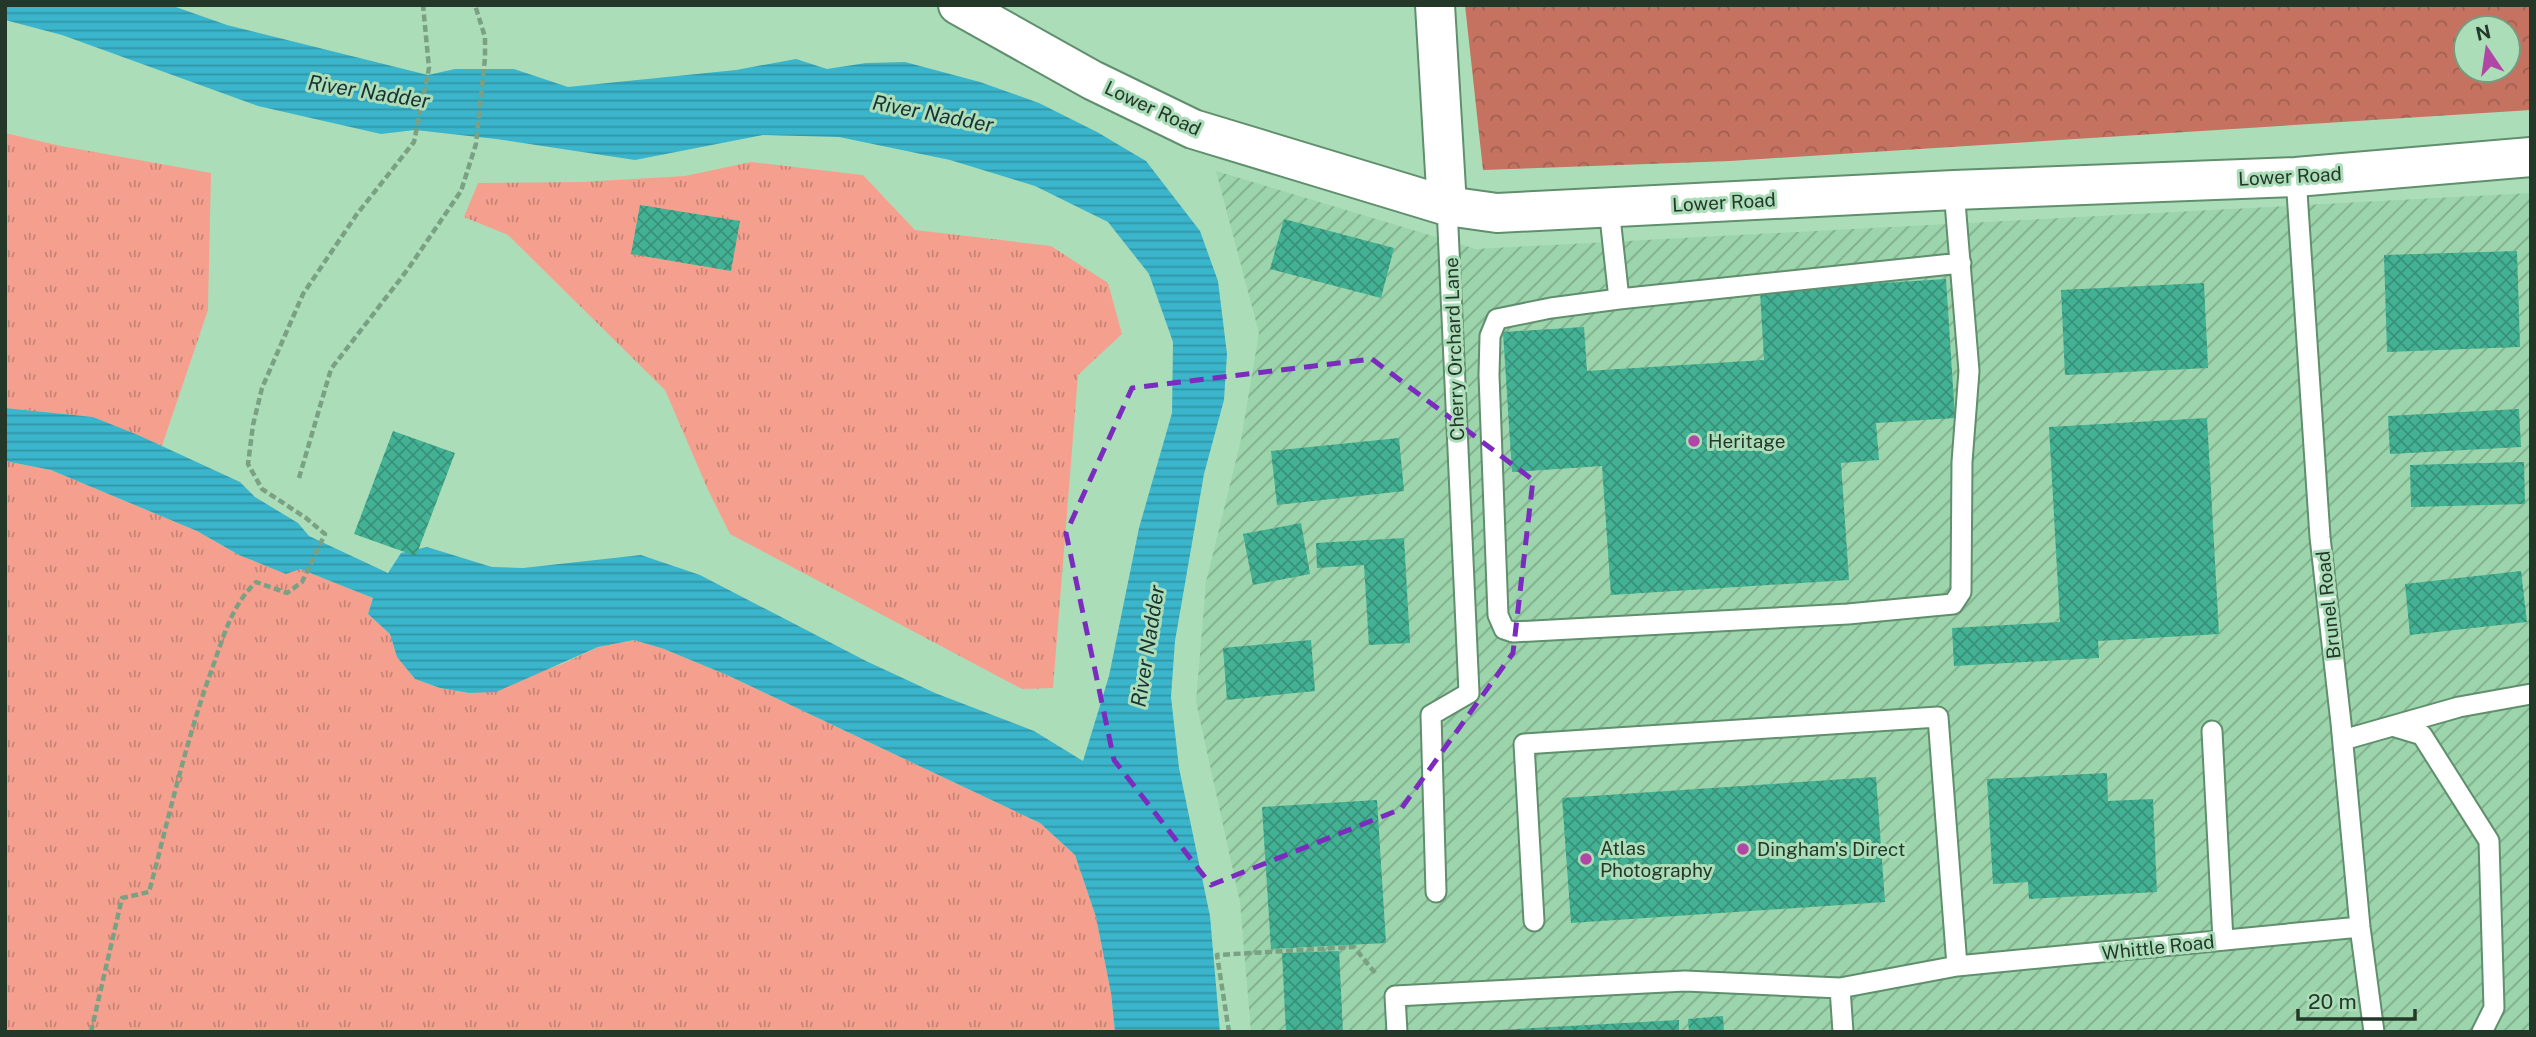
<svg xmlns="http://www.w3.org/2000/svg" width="2536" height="1037" font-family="'Public Sans',sans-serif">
<defs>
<pattern id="industrial-furrows" width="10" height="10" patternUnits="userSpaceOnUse" patternTransform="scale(1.75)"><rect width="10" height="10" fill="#9cd4ab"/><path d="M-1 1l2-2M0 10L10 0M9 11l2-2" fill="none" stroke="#7fad8b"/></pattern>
<pattern id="grass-tufts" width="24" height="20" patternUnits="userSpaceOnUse" patternTransform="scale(1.75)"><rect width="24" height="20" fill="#f5a08e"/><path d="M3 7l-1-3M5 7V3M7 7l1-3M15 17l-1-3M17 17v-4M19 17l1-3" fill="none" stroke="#c68374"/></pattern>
<pattern id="forest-crowns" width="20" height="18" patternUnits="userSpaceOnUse" patternTransform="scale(1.75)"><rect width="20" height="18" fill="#c67261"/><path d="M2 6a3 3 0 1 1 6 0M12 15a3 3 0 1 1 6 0" fill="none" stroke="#a15f50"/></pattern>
<pattern id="water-rules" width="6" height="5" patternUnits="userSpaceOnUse" patternTransform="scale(1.75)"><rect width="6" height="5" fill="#3ab5cb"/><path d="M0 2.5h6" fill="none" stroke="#3194a5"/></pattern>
<pattern id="building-cross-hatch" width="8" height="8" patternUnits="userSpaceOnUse" patternTransform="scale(1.75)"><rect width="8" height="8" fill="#43b194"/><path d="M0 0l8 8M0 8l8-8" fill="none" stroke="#389179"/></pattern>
</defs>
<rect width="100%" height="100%" fill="#acddb9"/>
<!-- industrial -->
<path fill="url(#industrial-furrows)" d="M1216,171L1476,249L2531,193V1032H1251L1240,902L1196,702L1206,582L1241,440L1259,333Z"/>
<!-- grass -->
<path fill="url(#grass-tufts)" d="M5,133L61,146L211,173L208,310L162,446L93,417L5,408Z
M751,162L863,175L915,230L1051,246L1108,283L1122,334L1078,375L1053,688L1022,689L730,534L709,492L665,390L508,235L464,217L478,183L581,182L685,176Z
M5,461L51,470L197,531L239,555L300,569L373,598L368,614L390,634L397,657L415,679L440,688L469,693L560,665L598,647L634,640L664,649L727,675L1040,823L1075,855L1096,917L1111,993L1115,1032H5Z"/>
<!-- forest -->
<path fill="url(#forest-crowns)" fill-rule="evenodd" d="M1465,5H2531V110L1730,161L1483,170ZM2466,28H2508V70H2466Z"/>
<!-- water -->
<path fill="url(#water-rules)" d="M5,5H170L227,25L428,75L455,69H514L568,87L736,70L796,59L827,69L866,63L905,62L980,82L1039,103L1097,132L1146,161L1200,231L1218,281L1227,354L1224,400L1204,474L1175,641L1171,697L1179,768L1210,916L1220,1032H1115L1111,993L1096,917L1075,855L1040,823L727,675L664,649L634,640L598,647L496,692L469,693L440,688L415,679L397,657L390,634L368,614L373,598L300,569L286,574L239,555L197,531L51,470L5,461V408L93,417L138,435L240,482L255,497L298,523L309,536L388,573L401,553L427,547L492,567L523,568L641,555L700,575L866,661L935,693L1034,731L1083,761L1109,676L1139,528L1172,413L1173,342L1149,274L1108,222L1035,186L950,160L839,137L763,135L635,160L496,139L415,130L381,134L258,106L62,35L5,20Z"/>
<!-- building -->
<path fill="url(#building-cross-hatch)" d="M640,205L740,221L731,271L631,254Z
M1284,219L1394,248L1381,298L1270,269Z
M2517,251L2520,347L2387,352L2384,255Z
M1946,279L1955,418L1876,423L1879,460L1841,463L1849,580L1611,595L1602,466L1512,472L1503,332L1584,327L1587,371L1764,360L1760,291Z
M2204,283L2208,368L2065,375L2061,290Z
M2519,409L2521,447L2390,454L2388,416Z
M2207,418L2219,634L2098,641L2099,658L1954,666L1952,628L2060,622L2049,427Z
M393,431L455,453L416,556L354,534Z
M1399,438L1404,491L1277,505L1271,451Z
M2524,462L2525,504L2411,507L2410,465Z
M1301,523L1310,574L1253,585L1243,534Z
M1404,538L1410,643L1369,645L1364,565L1317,568L1316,543Z
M2521,571L2527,622L2410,635L2405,584Z
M1311,640L1315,691L1227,700L1223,648Z
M2107,773L2108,801L2153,799L2157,892L2029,899L2028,882L1993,884L1987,779Z
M1876,777L1885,902L1571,923L1562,798Z
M1377,800L1386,943L1271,949L1262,807Z
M1339,951L1343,1032H1286L1282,953Z
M1723,1016L1724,1032H1689L1688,1019Z
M1679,1020V1032H1497V1030Z"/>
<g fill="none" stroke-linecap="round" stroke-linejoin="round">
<!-- service casing -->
<g stroke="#608f6d" stroke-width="23">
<path id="service" d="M2296,177L2320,537L2341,723L2360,927L2374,1032
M1609,208L1619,299L1551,308L1497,319L1490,336L1489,375L1498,615L1504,629L1513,632L1848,614L1953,604L1961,592L1962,462L1969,371L1954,190
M1619,299L1961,263
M2392,726L2422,735L2489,841L2494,1008L2482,1032
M2212,731L2223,940
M2343,740L2459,707L2531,694
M1436,892L1431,715L1469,693L1447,206
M1534,921L1524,744L1938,717L1957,966
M1840,988L1843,1032
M1397,1032L1395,996L1685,981L1840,988L1957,966L2360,927"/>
</g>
<!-- minor casing -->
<g stroke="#608f6d" stroke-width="42">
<path id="minor" d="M1435,5L1447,206"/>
</g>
<!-- tertiary casing -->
<g stroke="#608f6d" stroke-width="42">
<path id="tertiary" d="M958,5L1092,80L1193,129L1447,206L1497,213L1954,190L2296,177L2531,157"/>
</g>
<!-- path -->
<path stroke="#7aa184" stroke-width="4.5" stroke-dasharray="7 3.5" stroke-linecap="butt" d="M299,478L331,369L408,269L461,191L476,144L485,58V37L475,5
M91,1032L122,898L149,892C169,817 186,740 213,666C224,635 232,605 256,582L287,593L302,582L325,534L306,518L262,489L248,464L253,425L262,388L303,294L357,214L414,142L429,68L423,5
M1229,1032L1217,955L1354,947L1376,974"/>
<!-- service -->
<use href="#service" stroke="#fff" stroke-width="19"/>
<!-- minor -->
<use href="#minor" stroke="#fff" stroke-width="38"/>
<!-- tertiary -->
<use href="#tertiary" stroke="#fff" stroke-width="38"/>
</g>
<!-- marked area -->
<path fill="none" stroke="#7b2cbf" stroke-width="5" stroke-dasharray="14 9" stroke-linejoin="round" d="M1372,359L1533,480L1513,653L1401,809L1211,885L1114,760L1066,533L1132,388Z"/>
<!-- markers -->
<g fill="#b246a5" stroke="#acddb9" stroke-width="2.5">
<circle cx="1694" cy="441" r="7"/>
<circle cx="1743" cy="849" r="7"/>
<circle cx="1586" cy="859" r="7"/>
</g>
<g text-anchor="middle" stroke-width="6" stroke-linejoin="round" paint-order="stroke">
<!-- street labels -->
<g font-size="19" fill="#243829" stroke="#acddb9">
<text transform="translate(1153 108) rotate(25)" y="7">Lower Road</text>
<text transform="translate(2290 176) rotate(-3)" y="7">Lower Road</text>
<text transform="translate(1724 202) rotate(-3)" y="7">Lower Road</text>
<text transform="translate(1454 349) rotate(-92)" y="7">Cherry Orchard Lane</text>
<text transform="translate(2328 605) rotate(-96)" y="7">Brunel Road</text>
<text transform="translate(2158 947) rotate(-6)" y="7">Whittle Road</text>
</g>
<!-- poi labels -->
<g font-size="19" fill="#243829" stroke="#acddb9" text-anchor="start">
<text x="1708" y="448">Heritage</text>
<text x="1600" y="855">Atlas<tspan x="1600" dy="22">Photography</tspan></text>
<text x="1757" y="856">Dingham's Direct</text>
</g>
<!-- water labels -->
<g font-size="21" font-style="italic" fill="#1b3034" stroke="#acddb9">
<text transform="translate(369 92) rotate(9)" y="7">River Nadder</text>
<text transform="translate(933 114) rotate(11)" y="7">River Nadder</text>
<text transform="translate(1148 646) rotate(-81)" y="7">River Nadder</text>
</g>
</g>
<!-- border -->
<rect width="2536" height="1037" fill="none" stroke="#243829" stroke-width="14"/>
<!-- north arrow -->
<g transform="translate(2487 49) rotate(347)"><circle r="33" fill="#acddb9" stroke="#769b7f" stroke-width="2"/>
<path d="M0-5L12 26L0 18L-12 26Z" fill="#b246a5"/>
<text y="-10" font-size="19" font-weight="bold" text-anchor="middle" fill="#243829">N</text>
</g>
<!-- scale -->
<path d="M2298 1009v10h117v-10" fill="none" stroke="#243829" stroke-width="3.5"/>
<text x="2308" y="1009" font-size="21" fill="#243829" stroke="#acddb9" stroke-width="5" paint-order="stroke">20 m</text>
</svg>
